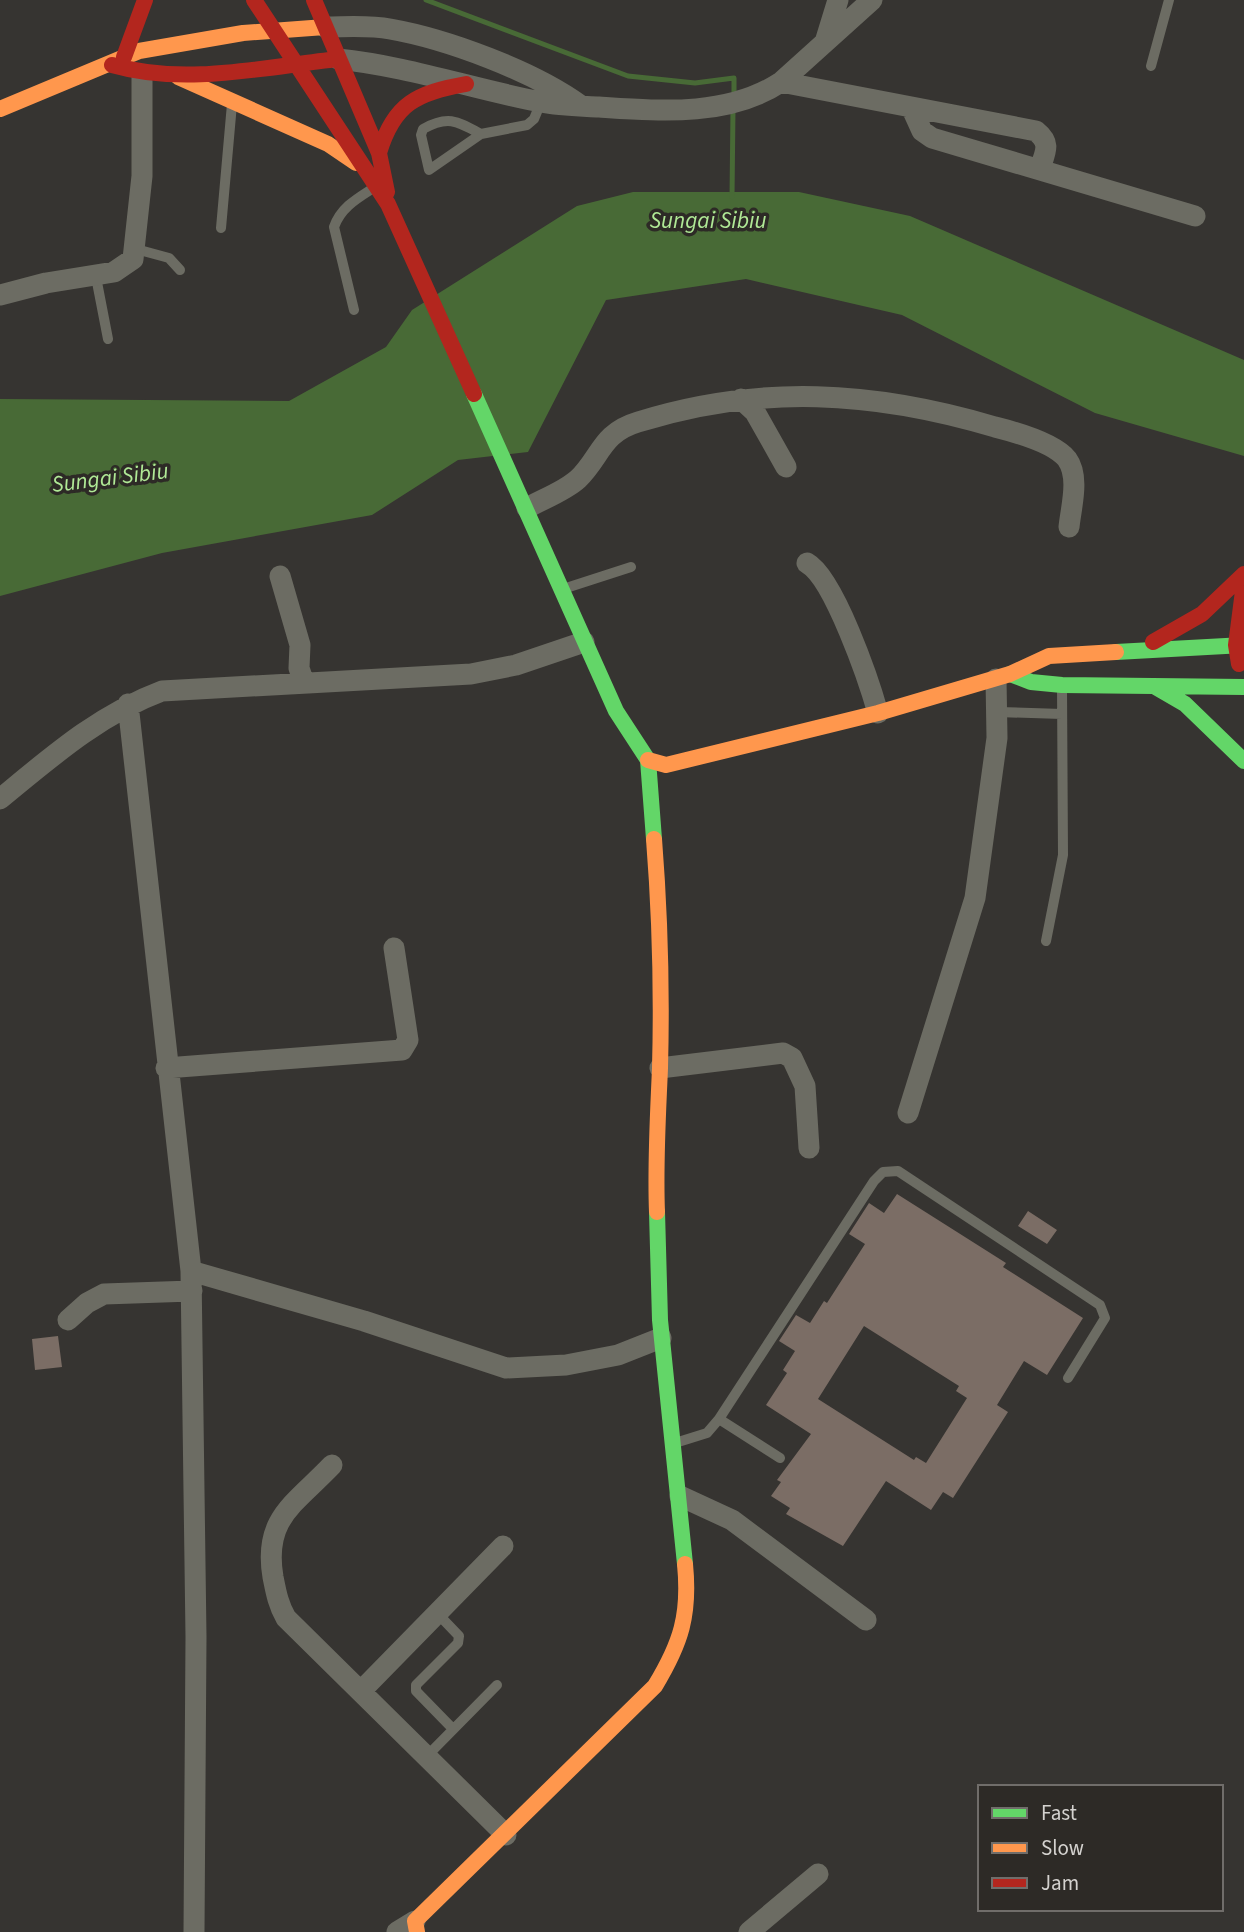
<svg xmlns="http://www.w3.org/2000/svg" width="1244" height="1932" font-family="'Source Sans 3',sans-serif">
<rect width="100%" height="100%" fill="#363431"/>
<!-- water -->
<path fill="#486a36" d="M633,192H799L910,216L1244,360V456L1095,413L902,315L746,279L606,300L528,452L458,460L372,515L162,553L0,596V399L289,401L386,347L412,310L577,206Z"/>
<g fill="none" stroke-linecap="round" stroke-linejoin="round">
<!-- stream -->
<path stroke="#486a36" stroke-width="5" d="M426,0L628,76L695,83L734,78V96
M732,197L733,109"/>
</g>
<!-- building -->
<path fill="#7b6d65" fill-rule="evenodd" d="M897,1194L1006,1263L1003,1267L1083,1318L1047,1375L1024,1361L997,1405L1008,1412L953,1498L943,1492L931,1510L886,1481L843,1546L786,1514L790,1508L771,1496L781,1482L777,1480L811,1434L766,1405L787,1373L783,1370L795,1351L779,1341L796,1315L810,1323L824,1301L827,1303L865,1244L849,1234L869,1203L884,1213ZM864,1326L959,1386L956,1391L967,1398L926,1463L916,1457L914,1460L818,1399Z
M1028,1211L1057,1230L1047,1244L1018,1226Z
M58,1336L62,1367L35,1370L32,1339Z"/>
<g fill="none" stroke-linecap="round" stroke-linejoin="round">
<!-- lane -->
<path stroke="#6c6c63" stroke-width="10" d="M1151,66L1169,0
M481,134C457,121 448,115 423,129L421,135L429,170L481,134L527,125L534,119L541,102
M221,228L232,104
M136,249L169,258L180,270
M96,277L108,339
M354,310L334,227C341,207 358,198 375,187
M563,589L631,567
M998,712L1062,714
M1046,941L1063,855L1062,687
M719,1419L780,1458
M675,1443L707,1433L719,1419L874,1181L883,1172L898,1171L1100,1305L1105,1318L1068,1378
M437,1613L459,1636L458,1643L416,1685V1691L453,1729
M427,1756L497,1685"/>
<!-- street -->
<path stroke="#6c6c63" stroke-width="21" d="M325,27C346,27 369,25 390,29C447,39 533,71 580,105
M826,39L838,0
M338,59C407,66 473,89 541,102C560,106 580,106 599,107C660,111 728,117 781,82L872,0
M781,82L1036,131C1051,143 1046,151 1040,168
M912,109L922,131L932,138L1195,216
M0,295L46,283L114,272L133,259L142,176V75
M741,399L755,412L786,467
M527,508C543,499 565,491 578,479C601,457 601,433 638,422C760,384 874,391 995,427C1015,432 1054,443 1067,459C1080,477 1071,507 1069,527
M807,563C834,578 869,681 878,713
M280,576L300,645L299,668L304,683
M128,704L191,1271L196,1637L194,1932
M0,799C51,757 100,714 162,691L471,674L516,665L584,642
M166,1068L402,1050L408,1040L394,948
M660,1068L783,1053L792,1058L805,1086L809,1148
M908,1113L975,898L997,738L996,679
M191,1271L364,1321L506,1368L566,1365L618,1355L661,1338
M68,1320L87,1303L104,1294L192,1291
M332,1465C295,1504 263,1518 273,1577C276,1592 278,1604 286,1618L506,1835
M680,1496L732,1520L866,1620
M362,1690L503,1546
M397,1932L415,1921
M749,1932L818,1874"/>
<!-- fast -->
<path stroke="#63d668" stroke-width="16" d="M474,394L616,711L648,760L654,839
M1116,652L1244,645
M1010,674L1031,682L1062,685L1244,687
M1154,686L1185,704L1244,761
M657,1212L660,1320L685,1564"/>
<!-- slow -->
<path stroke="#ff974d" stroke-width="16" d="M178,77L328,144L356,163
M0,109L139,51L243,33L325,27
M648,760L666,765L878,713L1010,674L1049,656L1116,652
M654,839C660,915 662,991 660,1068C658,1116 655,1163 657,1212
M417,1932L415,1921L655,1686C681,1643 690,1615 685,1564"/>
<!-- jam -->
<path stroke="#b3261e" stroke-width="16" d="M254,0L388,204L474,394
M314,0L379,153L387,192
M124,57L145,0
M112,65C185,86 264,67 338,59
M379,153C394,103 417,93 466,84
M1153,642L1202,614L1244,574
M1239,664L1236,645L1244,583"/>
</g>
<g text-anchor="middle" stroke-width="7" stroke-linejoin="round" paint-order="stroke">
<!-- water labels -->
<g font-size="23" font-style="italic" fill="#b0e996" stroke="#2d2a26">
<text x="708" y="228">Sungai Sibiu</text>
<text transform="translate(110 477) rotate(-7)" y="8">Sungai Sibiu</text>
</g>
</g>
<!-- legend -->
<rect x="978" y="1785" width="245" height="126" fill="#2d2a26" stroke="#706d6a" stroke-width="2"/>
<rect x="992" y="1808" width="35" height="10" fill="#63d668" stroke="#706d6a" stroke-width="2"/>
<text x="1041" y="1820" font-size="21" fill="#d4d2cf">Fast</text>
<rect x="992" y="1843" width="35" height="10" fill="#ff974d" stroke="#706d6a" stroke-width="2"/>
<text x="1041" y="1855" font-size="21" fill="#d4d2cf">Slow</text>
<rect x="992" y="1878" width="35" height="10" fill="#b3261e" stroke="#706d6a" stroke-width="2"/>
<text x="1041" y="1890" font-size="21" fill="#d4d2cf">Jam</text>
</svg>
